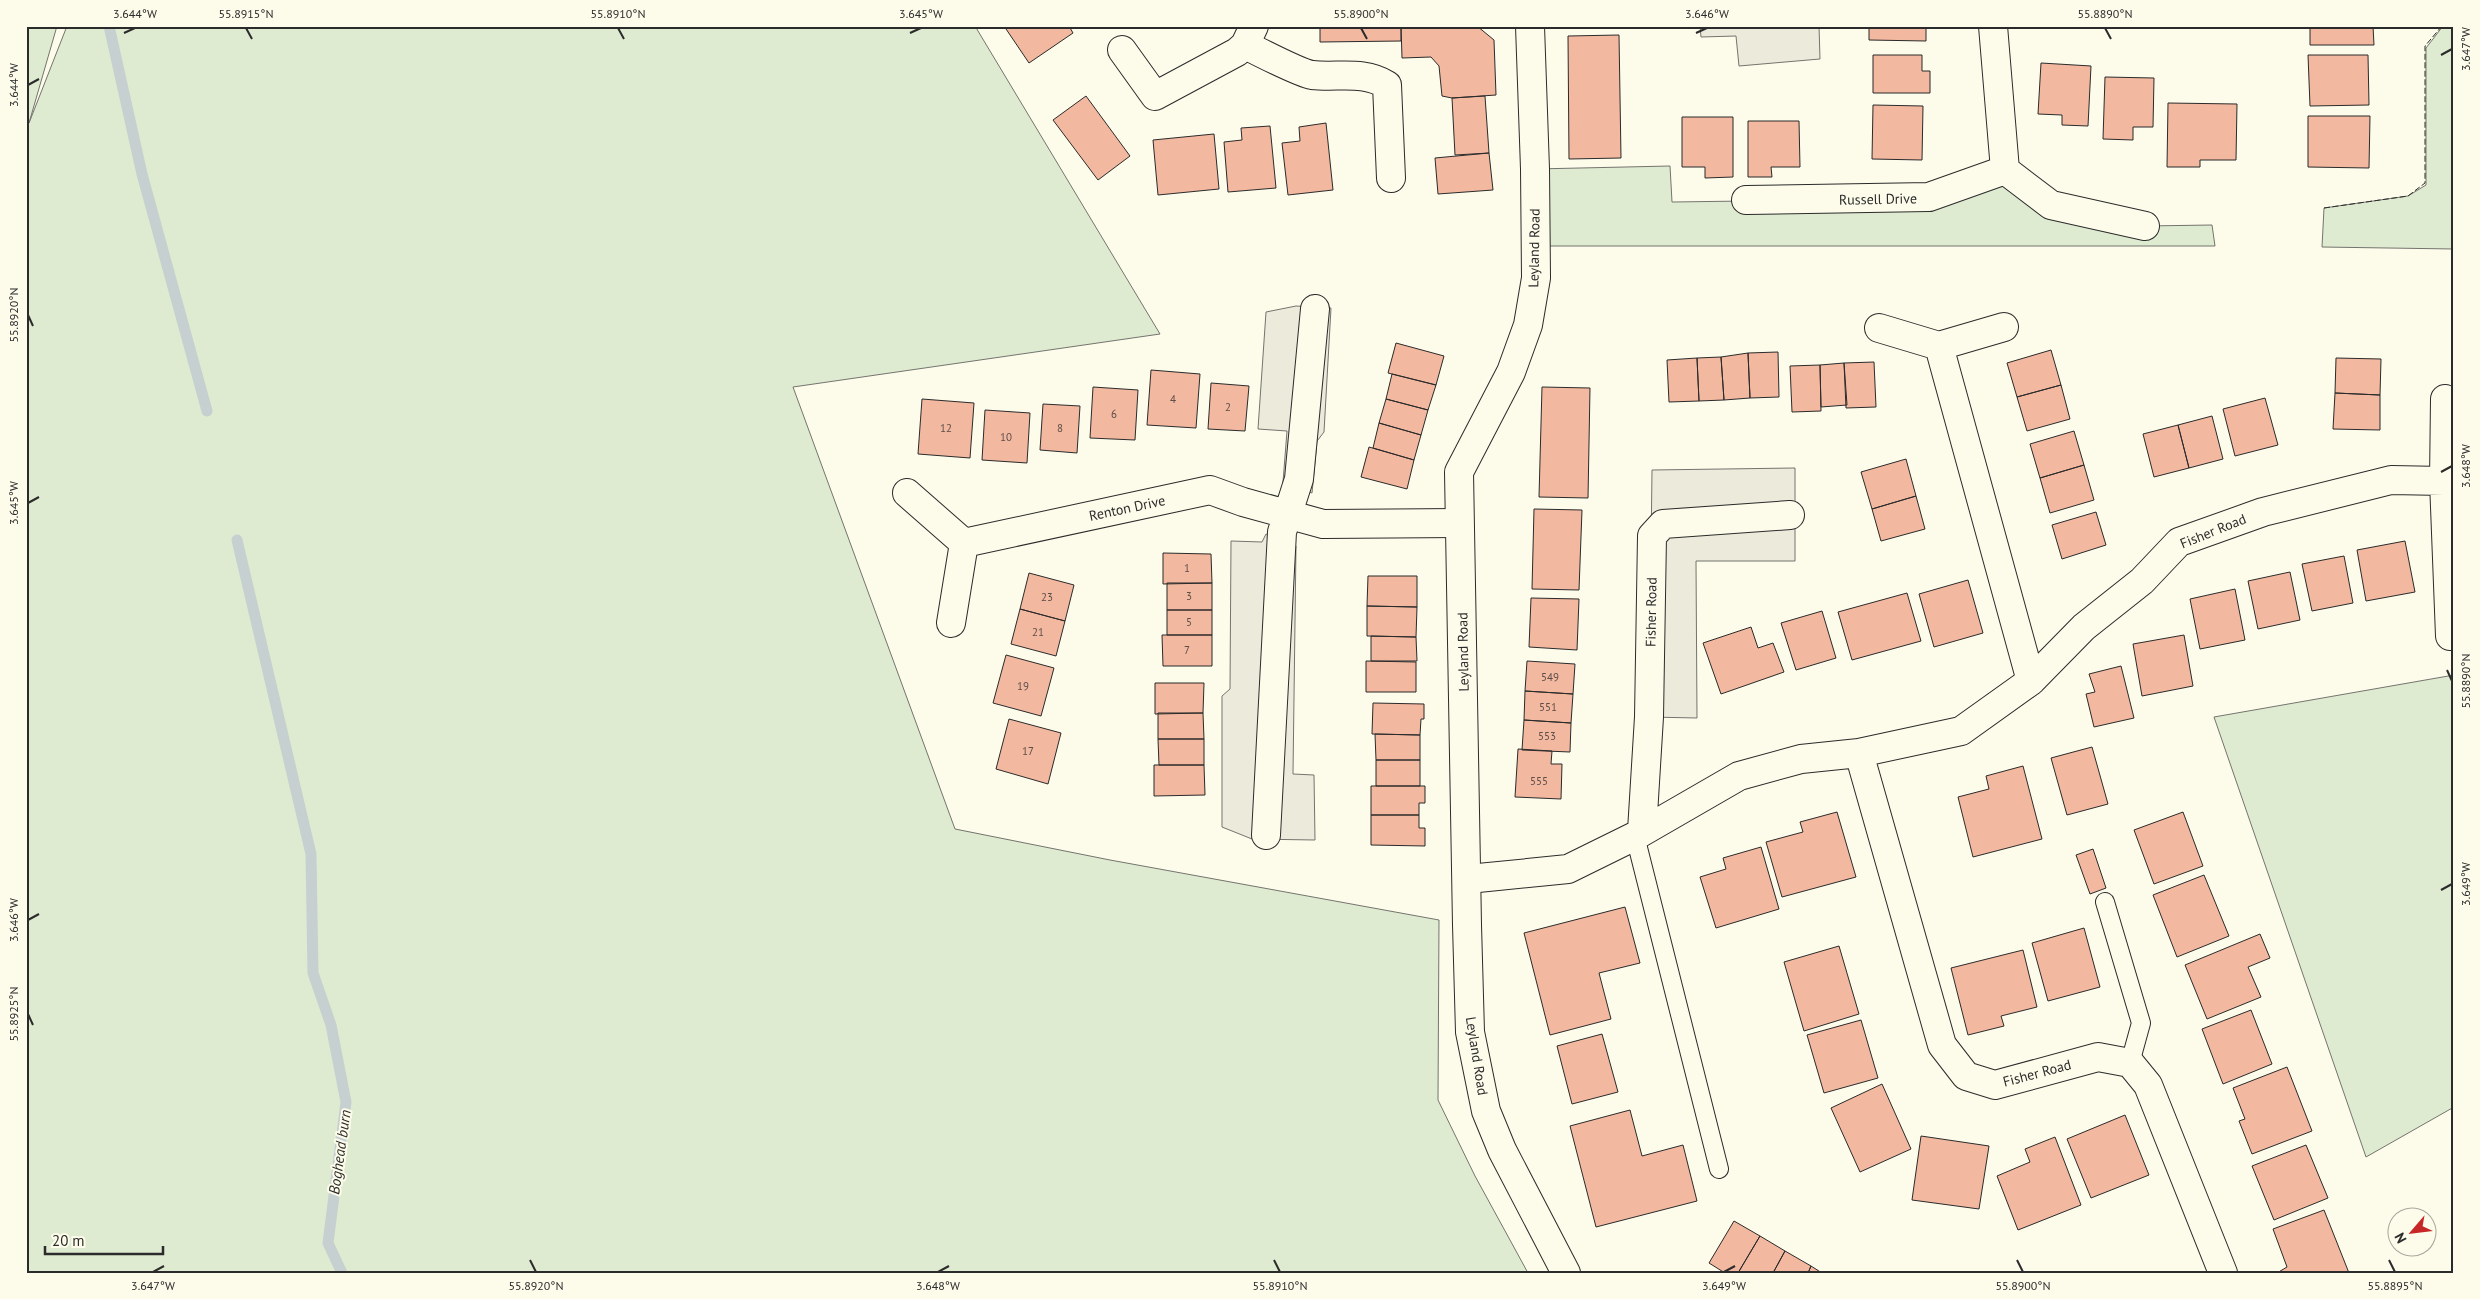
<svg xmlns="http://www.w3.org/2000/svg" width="2480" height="1299" font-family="'PT Sans',sans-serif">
<rect width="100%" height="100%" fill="#fdfbea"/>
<!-- green -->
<path fill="#deebd1" stroke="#74746e" d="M26,26H57L29,123L67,26H975L1160,334L793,387L955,829L1110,860L1439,920L1438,1100L1475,1176L1528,1273H26Z
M2443,26H2454V249L2322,247L2324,208L2408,196L2426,185V48Z
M1670,166L1672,202L1894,199L2005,170L2051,205L2145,226L2212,225L2215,246H1536L1535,169Z
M2454,675V1107L2366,1157L2214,717Z"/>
<!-- parking -->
<path fill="#eceadb" stroke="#74746e" d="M1700,26H1819L1820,59L1739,66L1736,36L1701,37Z
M1296,306L1331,308L1324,432L1317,441L1312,493L1283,482L1287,431L1258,429L1266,312Z
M1795,468V561H1696L1697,718L1649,717L1652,470Z
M1266,534L1296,546L1293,774L1314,775L1315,840L1252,839L1222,827V696L1230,689L1231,541L1262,542Z"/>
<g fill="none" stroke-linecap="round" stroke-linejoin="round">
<!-- stream -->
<path stroke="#c7d0d0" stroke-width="11" d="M109,26L142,174L207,411
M237,540L311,854L313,973L331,1025L346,1102L328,1243L342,1273"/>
</g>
<!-- building -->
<path fill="#f2b8a0" stroke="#2b2b2b" d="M1004,26H1069L1073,33L1029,63Z
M1320,26H1401V41L1320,42Z
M1401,26H1477L1494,40L1496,95L1452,98L1442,96L1439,66L1431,57L1402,58Z
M1869,26H1926V41L1869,40Z
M2310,26H2373L2374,45H2310Z
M1619,35L1621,158L1569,159L1568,36Z
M1873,55H1922V71H1930V93H1873Z
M2308,55H2368L2369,105L2310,106Z
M2041,63L2091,66L2088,126L2062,125V115L2038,114Z
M2105,77L2154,78L2153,127H2133V140L2103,139Z
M1086,96L1130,156L1098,180L1053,120Z
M1485,96L1489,153L1455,155L1452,98Z
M2168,103L2237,104L2236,160H2200V167H2167Z
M1873,105L1923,106L1922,160L1872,159Z
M2308,116H2370L2369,168L2308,167Z
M1682,117H1733V177L1705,178V167H1682Z
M1748,121H1799L1800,167H1771L1772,177H1748Z
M1326,123L1333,190L1288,195L1282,143L1300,141L1299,127Z
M1270,126L1276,188L1228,192L1224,142L1242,140L1241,128Z
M1214,134L1219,189L1158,195L1153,140Z
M1489,153L1493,190L1438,194L1435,158Z
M1396,343L1444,356L1436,385L1388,373Z
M2051,350L2061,385L2017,397L2007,363Z
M1778,352L1779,397L1750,398L1748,353Z
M1748,353L1750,398L1724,400L1721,357Z
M1721,357L1724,400L1699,401L1697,358Z
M1697,358L1699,401L1669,402L1667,360Z
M2336,358L2381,359L2380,395L2335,393Z
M1874,362L1876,407L1846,408L1844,363Z
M1844,363L1847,405L1821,407L1820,365Z
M1820,365L1821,411L1792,412L1790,366Z
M1151,370L1200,374L1196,428L1147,425Z
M1392,374L1436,385L1428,410L1386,399Z
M1211,383L1249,386L1245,431L1208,429Z
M2061,385L2070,419L2027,431L2017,397Z
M1093,387L1138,390L1135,440L1090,438Z
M1542,387L1590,388L1588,498L1539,497Z
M2335,393L2380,395V430L2333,429Z
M2265,398L2278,445L2235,456L2223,409Z
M922,399L974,403L970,458L918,454Z
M1386,399L1428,410L1421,435L1379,423Z
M1043,404L1080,406L1077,453L1040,450Z
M985,410L1030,413L1027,463L982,460Z
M2212,416L2223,459L2189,468L2178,425Z
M1379,423L1421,435L1414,460L1373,448Z
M2178,425L2189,468L2154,477L2143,434Z
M2074,431L2084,465L2040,478L2030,444Z
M1369,447L1414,460L1407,489L1361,477Z
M1906,459L1916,496L1872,509L1861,472Z
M2084,465L2094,500L2050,513L2040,478Z
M1916,496L1925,529L1881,541L1872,509Z
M1534,509L1582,510L1579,590L1532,589Z
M2096,512L2106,545L2062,559L2052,525Z
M2405,541L2415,592L2366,601L2357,550Z
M1163,553L1211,554L1212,583L1163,584Z
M2344,556L2353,603L2312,611L2302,564Z
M2290,572L2300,620L2258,629L2248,581Z
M1029,573L1074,585L1065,621L1020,609Z
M1368,576H1417V607L1367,606Z
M1968,580L1983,633L1934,647L1919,594Z
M1167,583H1212V610H1167Z
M2235,589L2245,640L2200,649L2190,599Z
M1907,593L1921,641L1852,660L1838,612Z
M1531,598L1579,599L1577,650L1529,647Z
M1367,606L1417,607L1416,637L1367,636Z
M1020,609L1065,621L1056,656L1011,644Z
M1167,610H1212V635H1167Z
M1822,611L1836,658L1796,670L1781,623Z
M1751,627L1758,648L1773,643L1784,672L1721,694L1703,643Z
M1162,635H1212V666H1163Z
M2184,635L2193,686L2142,696L2133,644Z
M1371,636L1416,637L1417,661H1371Z
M1006,655L1054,668L1041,716L993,703Z
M1366,661L1416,662V692H1366Z
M1527,661L1575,664L1573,694L1525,691Z
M2121,666L2134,718L2094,727L2086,694L2095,692L2089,674Z
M1155,683H1204L1203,713L1155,714Z
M1525,691L1573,694L1571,723L1524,720Z
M1373,703L1424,704V719H1421L1420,735L1372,734Z
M1158,713H1203L1204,739H1158Z
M1009,719L1061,733L1048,784L996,769Z
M1524,720L1571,723L1570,752L1522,750Z
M1375,734L1420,735V760H1376Z
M1158,739H1204V765H1159Z
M2092,747L2108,804L2067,815L2051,758Z
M1518,749L1552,751L1551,764H1562L1561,799L1515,797Z
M1376,760H1420V786H1376Z
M1154,765H1204L1205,795L1154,796Z
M2023,766L2042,839L1973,857L1958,797L1989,789L1986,776Z
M1371,786H1425V803H1419V815H1371Z
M1837,812L1856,877L1782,897L1766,842L1803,832L1800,822Z
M2183,812L2203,866L2154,884L2134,830Z
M1371,815H1419V828H1425V846L1371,845Z
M1761,847L1779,909L1716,928L1700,877L1726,869L1723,858Z
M2093,849L2106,888L2090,894L2076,855Z
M2204,875L2229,936L2177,957L2153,895Z
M1625,907L1640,963L1599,973L1611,1019L1550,1035L1524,933Z
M2084,928L2100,987L2048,1001L2032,943Z
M2260,934L2270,958L2248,967L2261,997L2207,1019L2185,965Z
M1839,946L1859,1014L1804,1031L1784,962Z
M2023,950L2037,1007L2001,1016L2004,1026L1968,1035L1951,968Z
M2251,1010L2272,1064L2223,1084L2202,1029Z
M1861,1020L1878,1078L1824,1093L1807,1035Z
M1602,1034L1618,1092L1572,1104L1557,1046Z
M2287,1067L2312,1131L2252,1154L2239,1121L2245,1119L2233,1088Z
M1882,1084L1911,1149L1860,1172L1831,1108Z
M1630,1110L1642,1156L1683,1145L1697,1201L1596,1227L1570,1126Z
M2125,1115L2149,1175L2091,1198L2067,1139Z
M1921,1136L1989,1146L1979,1209L1912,1200Z
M2055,1137L2081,1205L2018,1230L1997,1176L2030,1162L2025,1149Z
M2306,1145L2328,1198L2274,1220L2252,1166Z
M2324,1210L2349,1273H2277L2287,1267L2273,1229Z
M1734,1221L1760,1236L1738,1273H1725L1709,1263Z
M1760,1236L1785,1251L1773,1273H1738Z
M1785,1251L1811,1266L1808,1273H1773Z
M1811,1266L1822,1273H1808Z"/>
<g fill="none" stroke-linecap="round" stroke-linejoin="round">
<!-- lane casing -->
<g stroke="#2b2b2b" stroke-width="20">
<path id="lane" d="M1635,836L1719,1169
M2105,902L2141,1023L2130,1063"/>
</g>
<!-- street casing -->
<g stroke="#2b2b2b" stroke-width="30">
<path id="street" d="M1254,26L1245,45C1260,52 1299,73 1312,75C1338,78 1363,70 1387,85L1391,178
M1993,26L2005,170
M1122,50L1155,96L1237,52L1245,45
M1746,200L1929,197L2005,170L2051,205L2145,226
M1879,328L1939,346L2004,327
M2444,481L2450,636
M907,493L964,543L1210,490L1243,502L1323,524L1459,523
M951,623L964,543
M2031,681L2084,627L2142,581L2179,542L2263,512L2391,480L2444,481L2445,399
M1859,753L1942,1045L1966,1076L1995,1085L2098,1057L2130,1063L2148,1085L2223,1273
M1642,831L1649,717L1652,536L1663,524L1790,515
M1266,835L1282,532L1299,479L1315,309
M1468,879L1568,869L1635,836L1739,776L1801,759L1859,753L1961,731L2031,681L1939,346"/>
</g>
<!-- secondary casing -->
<g stroke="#2b2b2b" stroke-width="30">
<path id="secondary" d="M1530,26L1535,169L1536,278L1528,325L1511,372L1459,472L1467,925L1470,1032L1486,1111L1502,1150L1566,1273"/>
</g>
<!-- lane -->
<use href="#lane" stroke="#fdfbea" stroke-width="18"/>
<!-- street -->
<use href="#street" stroke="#fdfbea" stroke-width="28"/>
<!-- secondary -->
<use href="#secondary" stroke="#fdfbea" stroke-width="28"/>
<!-- fence -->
<path stroke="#2b2b2b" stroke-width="1" stroke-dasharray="6 2.5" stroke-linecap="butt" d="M2324,208L2408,196L2425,183V46L2442,26"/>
</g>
<!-- ticks -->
<path fill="none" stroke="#2b2b2b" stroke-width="2" d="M246,28L252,39M618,28L624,39M1361,28L1367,39M2105,28L2111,39M124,33L135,28M910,33L921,28M1696,33L1707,28M2441,55L2452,49M28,85L39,79M28,315L33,326M2441,472L2452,466M28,503L39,497M2447,670L2452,681M2441,890L2452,884M28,920L39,914M28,1014L33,1025M530,1260L536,1272M1274,1260L1280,1272M2017,1260L2023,1272M2389,1260L2395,1272M153,1272L164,1266M938,1272L949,1266M1724,1272L1735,1266"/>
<g text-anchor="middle" stroke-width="4" stroke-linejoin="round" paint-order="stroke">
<!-- number labels -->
<g font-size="11" fill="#5d4e48">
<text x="1173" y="403">4</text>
<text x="1228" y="411">2</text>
<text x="1114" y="418">6</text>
<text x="946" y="432">12</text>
<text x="1060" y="432">8</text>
<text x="1006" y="441">10</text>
<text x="1187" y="572">1</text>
<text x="1189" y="600">3</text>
<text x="1047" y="601">23</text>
<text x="1189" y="626">5</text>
<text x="1038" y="636">21</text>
<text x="1187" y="654">7</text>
<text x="1550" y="681">549</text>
<text x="1023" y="690">19</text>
<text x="1548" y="711">551</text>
<text x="1547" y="740">553</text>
<text x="1028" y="755">17</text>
<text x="1539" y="785">555</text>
</g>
<!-- street labels -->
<g font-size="14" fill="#2b2b2b" stroke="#fdfbea">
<text transform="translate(1878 199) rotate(-1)" y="5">Russell Drive</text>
<text transform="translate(1534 248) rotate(-89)" y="5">Leyland Road</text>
<text transform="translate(1127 508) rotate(-12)" y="5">Renton Drive</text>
<text transform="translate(2213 531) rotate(-22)" y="5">Fisher Road</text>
<text transform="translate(1651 612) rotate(-89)" y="5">Fisher Road</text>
<text transform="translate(1463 652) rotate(-91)" y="5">Leyland Road</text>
<text transform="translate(1477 1056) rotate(81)" y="5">Leyland Road</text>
<text transform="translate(2037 1073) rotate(-15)" y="5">Fisher Road</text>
</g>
<!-- water labels -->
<g font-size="15" font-style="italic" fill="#2b2b2b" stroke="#fdfbea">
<text transform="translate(340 1152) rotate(-82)" y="5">Boghead burn</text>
</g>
</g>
<!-- border -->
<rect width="2480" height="1299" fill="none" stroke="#fdfbea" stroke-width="55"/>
<!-- north arrow -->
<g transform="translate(2412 1232) rotate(242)"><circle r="24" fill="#fdfbea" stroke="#a9a89e"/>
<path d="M0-4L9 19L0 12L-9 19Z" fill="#c62828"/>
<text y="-8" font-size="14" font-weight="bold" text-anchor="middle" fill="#2b2b2b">N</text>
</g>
<!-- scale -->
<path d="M45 1246v8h118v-8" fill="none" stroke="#2b2b2b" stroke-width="2.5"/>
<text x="52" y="1246" font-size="15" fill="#2b2b2b" stroke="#fdfbea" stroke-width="4" paint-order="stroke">20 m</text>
<rect x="28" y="28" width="2424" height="1244" fill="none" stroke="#2b2b2b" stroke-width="2"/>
<g font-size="12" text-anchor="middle" fill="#2b2b2b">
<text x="135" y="18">3.644°W</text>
<text x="246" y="18">55.8915°N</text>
<text x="618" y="18">55.8910°N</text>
<text x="921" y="18">3.645°W</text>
<text x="1361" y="18">55.8900°N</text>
<text x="1707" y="18">3.646°W</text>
<text x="2105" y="18">55.8890°N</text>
<text transform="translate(2466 49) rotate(-90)" y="4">3.647°W</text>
<text transform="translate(14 85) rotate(-90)" y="4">3.644°W</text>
<text transform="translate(14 315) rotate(-90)" y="4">55.8920°N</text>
<text transform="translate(2466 466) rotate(-90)" y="4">3.648°W</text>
<text transform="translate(14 503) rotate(-90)" y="4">3.645°W</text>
<text transform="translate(2466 681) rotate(-90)" y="4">55.8890°N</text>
<text transform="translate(2466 884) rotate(-90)" y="4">3.649°W</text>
<text transform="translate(14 920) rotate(-90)" y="4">3.646°W</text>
<text transform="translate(14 1014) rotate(-90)" y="4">55.8925°N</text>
<text x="153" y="1290">3.647°W</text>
<text x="536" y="1290">55.8920°N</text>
<text x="938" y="1290">3.648°W</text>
<text x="1280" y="1290">55.8910°N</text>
<text x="1724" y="1290">3.649°W</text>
<text x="2023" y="1290">55.8900°N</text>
<text x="2395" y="1290">55.8895°N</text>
</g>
</svg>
